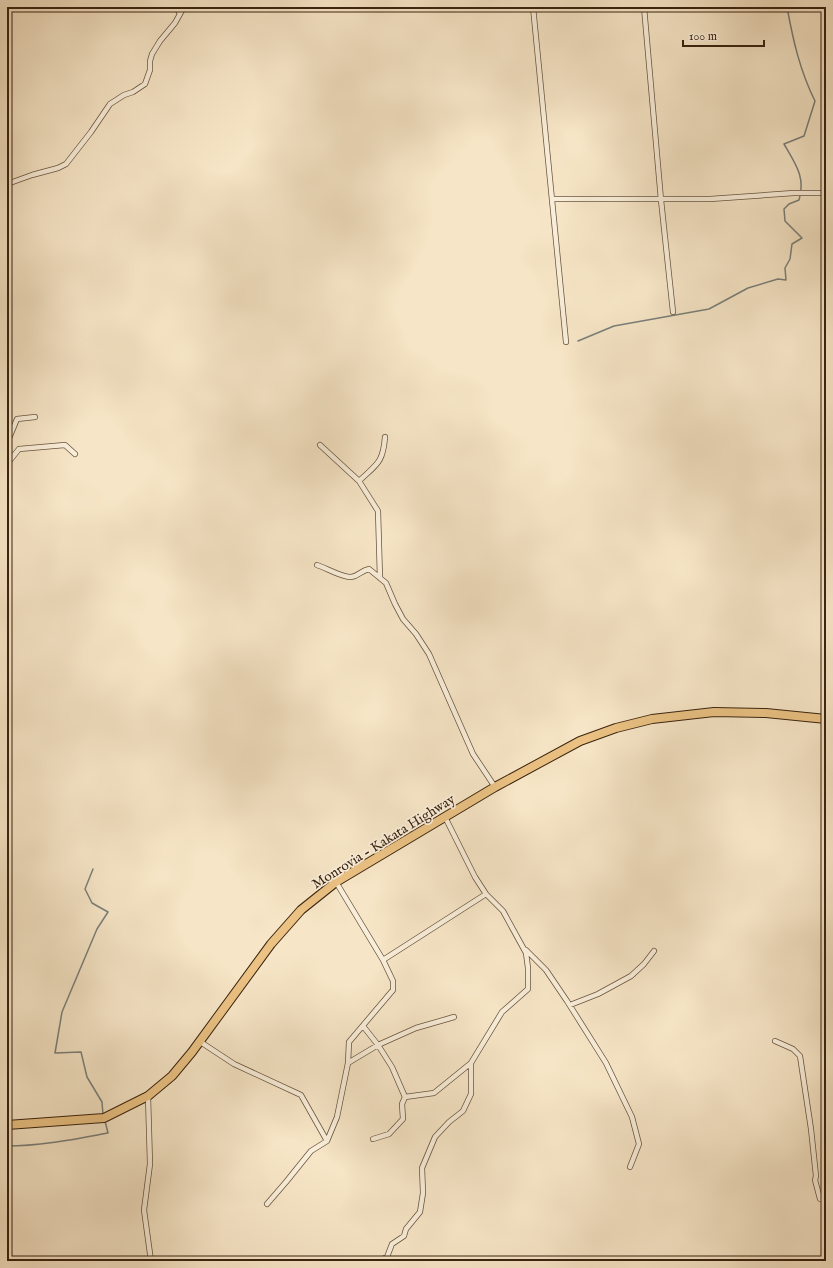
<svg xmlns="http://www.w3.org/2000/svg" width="833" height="1268" font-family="'IM FELL English',serif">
<rect width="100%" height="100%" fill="#f6e5c6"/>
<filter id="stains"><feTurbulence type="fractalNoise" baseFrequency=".005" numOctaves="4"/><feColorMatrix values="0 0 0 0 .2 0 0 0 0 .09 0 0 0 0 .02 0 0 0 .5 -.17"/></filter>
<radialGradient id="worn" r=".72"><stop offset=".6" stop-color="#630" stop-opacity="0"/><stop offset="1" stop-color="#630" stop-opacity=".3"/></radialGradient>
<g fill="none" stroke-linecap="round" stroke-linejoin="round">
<!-- stream -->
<path stroke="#797f7a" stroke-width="1.5" d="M578,341L614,326L709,309L748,288L778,279L786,280L785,268L790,259L792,244L802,238L785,221L784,209L789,204L799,200C806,177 795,163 784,144L804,136L815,101C800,71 793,40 787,7
M93,869L85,889L92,903L108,912L97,929L62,1012L55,1053L81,1052L87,1077L102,1102L103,1115
M7,1146C41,1146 75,1139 108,1133L105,1121"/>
<!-- street casing -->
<g stroke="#68543e" stroke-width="6">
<path id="street" d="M533,7L566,342
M644,7L661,200L673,312
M180,14L184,7
M7,184L32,175L58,168L66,164L91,132L110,104L124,95L133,92L145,84L150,70V61L152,54L160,41L175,23L180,14L176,7
M552,199H710L794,193H826
M7,443L17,419L35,417
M320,445L359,481L378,511L380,578
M7,464L19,449L65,445L75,454
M359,481C377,464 383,463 385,437
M317,565C326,568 343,578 351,577C359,576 360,571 369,569L386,583L395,604L403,619L416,634L429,654L473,754L495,787
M526,950L546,970L567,1001L606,1063L632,1117L639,1144L630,1167
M383,960L486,894
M570,1005L598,994L631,976L644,964L654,951
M363,1026L378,1045L392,1067L405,1097
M199,1041L234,1064L301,1095L327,1141
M775,1041L793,1049L800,1056L811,1129L816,1176L815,1180L820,1199L826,1201
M348,1063L378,1045L416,1028L454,1017
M148,1096L150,1164L144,1210L151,1261
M373,1139L389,1134L403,1119L402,1104L405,1097L434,1093L471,1063L502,1012L528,989V968L526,953L503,911L486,894L475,877L445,817
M267,1204L286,1182L311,1151L327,1141L337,1117L348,1063L349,1042L393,990V981L383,960L336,882
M379,1261L387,1257L392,1244L404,1236L406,1229L420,1212L423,1193L422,1168L435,1137L449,1122L463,1111L471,1094V1063"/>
</g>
<!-- highway casing -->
<g stroke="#392310" stroke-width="10">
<path id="highway" d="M7,1125L104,1118L148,1096L172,1076L192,1052L271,944L301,910L336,882L495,787L580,741L616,728L652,719L714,712L766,713L826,719"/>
</g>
<!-- street -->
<use href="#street" stroke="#f9eeda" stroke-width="4.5"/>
<!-- highway -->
<use href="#highway" stroke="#ebc283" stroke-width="8"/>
</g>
<g text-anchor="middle" stroke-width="3.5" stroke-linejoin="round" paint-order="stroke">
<!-- street labels -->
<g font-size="14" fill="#392310" stroke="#f9eeda">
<text transform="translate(383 841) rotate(-32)" y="5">Monrovia - Kakata Highway</text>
</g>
</g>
<!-- margin -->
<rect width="833" height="1268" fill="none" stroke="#f6e5c6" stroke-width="24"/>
<rect x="8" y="8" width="817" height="1252" fill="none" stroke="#392310" stroke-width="2"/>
<rect x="12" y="12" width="809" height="1244" fill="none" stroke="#392310"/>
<!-- scale -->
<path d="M683 40v6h81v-6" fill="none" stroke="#392310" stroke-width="2"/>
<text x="689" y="40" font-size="12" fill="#392310" stroke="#f9eeda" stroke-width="3" paint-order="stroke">100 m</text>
<rect width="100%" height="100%" filter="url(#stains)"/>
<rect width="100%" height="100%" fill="url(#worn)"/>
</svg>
